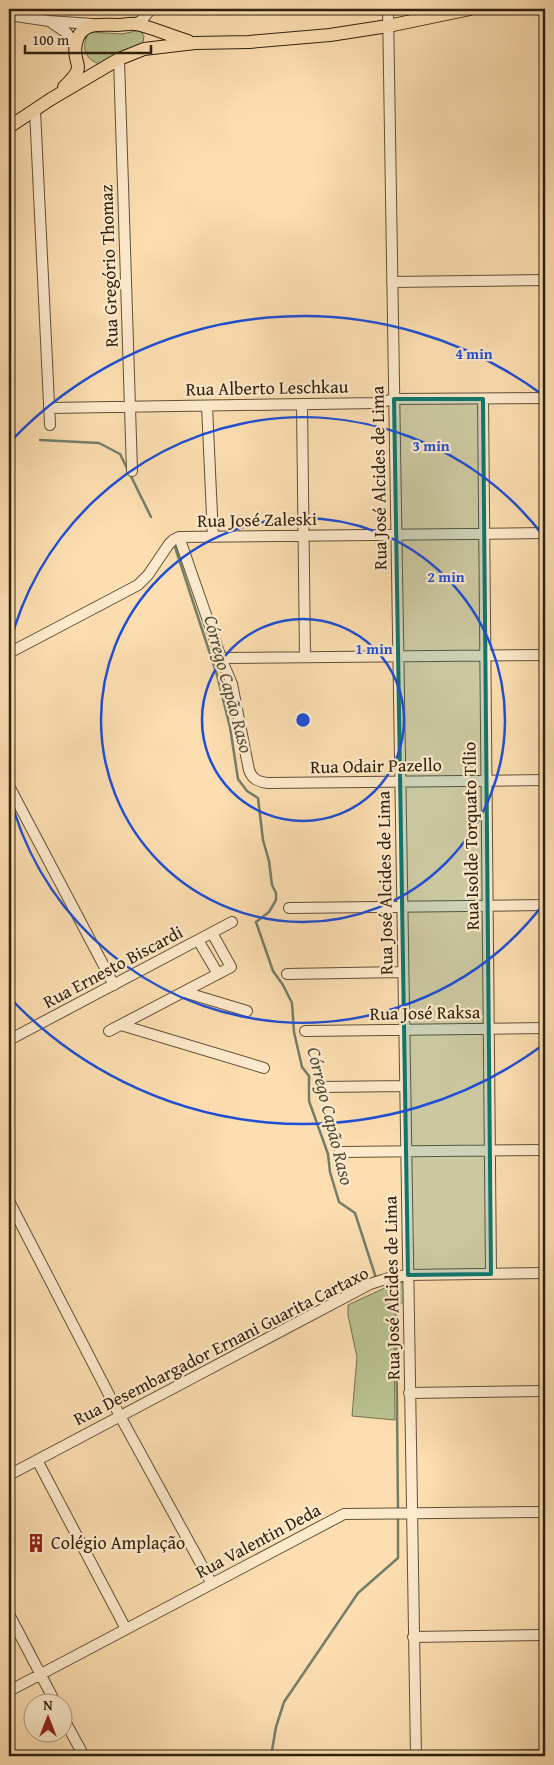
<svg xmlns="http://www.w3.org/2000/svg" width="554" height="1765" font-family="'Gentium Book Plus',serif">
<rect width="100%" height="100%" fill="#fcdeb0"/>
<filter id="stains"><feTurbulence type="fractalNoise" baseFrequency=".004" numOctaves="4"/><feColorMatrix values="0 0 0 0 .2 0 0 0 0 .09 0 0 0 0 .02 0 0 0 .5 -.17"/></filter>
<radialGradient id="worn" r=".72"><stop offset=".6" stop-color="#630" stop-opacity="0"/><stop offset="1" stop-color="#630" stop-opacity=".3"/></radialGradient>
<!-- green -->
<path fill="#b9c290" stroke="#74714e" d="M140,30L144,36L143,43L122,51L100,64C84,60 80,44 90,32L122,34Z
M402,1280L407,1298L396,1308L394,1328L395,1420L352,1416L357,1357L348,1315V1305Z"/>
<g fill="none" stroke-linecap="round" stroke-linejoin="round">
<!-- stream -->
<path stroke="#737e69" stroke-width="2.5" d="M40,440L99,443L120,454L151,517
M174,544L217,675L230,727L238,779L247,791L258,798L263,840L269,861L272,885L276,893V900L269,912L256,922L273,971L283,985L292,1003L294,1032L302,1067L309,1076V1101L328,1154L330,1172L339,1202L355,1213L376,1278
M386,1283L388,1284L396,1301L398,1511
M271,1756L276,1727L284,1702L358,1593L398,1558V1517"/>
<!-- minor casing -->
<g stroke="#625036" stroke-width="12">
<path id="minor" d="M388,9L416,1756
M9,15L49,21L92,24
M52,23L67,33L75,46
M135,24L142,20L151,9
M119,59L132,471
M35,110L50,425
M392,282L545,280
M483,399L491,1274
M302,404L305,657
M207,406L213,537
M49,408L377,403L394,399L545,398
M179,537L221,658L232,684L249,770C252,779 258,782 268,783L545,780
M9,653L138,585L148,575L169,544L173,540L179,537L545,533
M221,658L545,655
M9,786L114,985
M289,908L545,905
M198,940L218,974
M287,974L403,972
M184,992L247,1011
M121,1025L264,1068
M109,1031L231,967L212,933
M305,1031L545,1028
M9,1040L232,922
M321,1087L405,1086
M340,1152L545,1150
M9,1201L120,1416L212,1584
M409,1393L545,1391
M37,1460L126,1629
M9,1475L370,1284L389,1278L408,1275L545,1273
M9,1614L55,1702
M413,1637L545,1635
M9,1691L344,1514L545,1512
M62,1716L84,1756
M479,1756L545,1755"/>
</g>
<!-- major casing -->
<g stroke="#2f200d" stroke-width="14">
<path id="major" d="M64,87C90,62 71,68 76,43C81,21 100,25 117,25C123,25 130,23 136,24C154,28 171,36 188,41
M9,127L51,99L119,59L144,49L195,43L249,42L330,35L388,26L470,9"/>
</g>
<!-- minor -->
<use href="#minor" stroke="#fdeacc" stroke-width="10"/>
<!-- major -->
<use href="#major" stroke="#fcdeb0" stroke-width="12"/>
</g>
<!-- marked area -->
<path fill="#0f766e" fill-opacity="0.2" stroke="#0f766e" stroke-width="4" stroke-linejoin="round" d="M394,399H483L491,1274L408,1275Z"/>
<!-- distance rings -->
<g fill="none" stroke="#1d4ed8" stroke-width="2.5">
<circle cx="303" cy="720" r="101"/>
<circle cx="303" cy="720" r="202"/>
<path d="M545 902A303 303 0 0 1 9 793M9 647A303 303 0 0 1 545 538"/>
<path d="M543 1045A404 404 0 0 1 10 998M10 442A404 404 0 0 1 543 395"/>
</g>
<!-- icons -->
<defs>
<g id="building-bare" transform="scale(1.5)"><path d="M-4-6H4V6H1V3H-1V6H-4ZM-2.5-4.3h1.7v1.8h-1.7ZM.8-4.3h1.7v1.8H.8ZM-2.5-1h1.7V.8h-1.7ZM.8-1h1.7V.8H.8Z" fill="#8f2418" stroke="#fdeacc" stroke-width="2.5" paint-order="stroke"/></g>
</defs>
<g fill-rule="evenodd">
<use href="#building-bare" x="36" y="1543"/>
</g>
<g text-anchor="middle" stroke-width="4.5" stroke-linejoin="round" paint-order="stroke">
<!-- street labels -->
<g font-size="18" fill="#2f200d" stroke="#fdeacc">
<text transform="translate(109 266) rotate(-92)" y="6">Rua Gregório Thomaz</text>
<text transform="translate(267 388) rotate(-1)" y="6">Rua Alberto Leschkau</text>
<text transform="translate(379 478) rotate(-91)" y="6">Rua José Alcides de Lima</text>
<text transform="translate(257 520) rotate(-1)" y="6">Rua José Zaleski</text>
<text transform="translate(376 766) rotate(-1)" y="6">Rua Odair Pazello</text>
<text transform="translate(471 836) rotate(-91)" y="6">Rua Isolde Torquato Tílio</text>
<text transform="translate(385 883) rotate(-91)" y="6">Rua José Alcides de Lima</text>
<text transform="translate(113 967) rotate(-28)" y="6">Rua Ernesto Biscardi</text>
<text transform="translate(425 1013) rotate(-1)" y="6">Rua José Raksa</text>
<text transform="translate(392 1288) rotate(-91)" y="6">Rua José Alcides de Lima</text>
<text transform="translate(221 1346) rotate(-27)" y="6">Rua Desembargador Ernani Guarita Cartaxo</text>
<text transform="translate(258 1541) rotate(-28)" y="6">Rua Valentin Deda</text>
</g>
<!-- poi labels -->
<g font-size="18" fill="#2f200d" stroke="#fdeacc" text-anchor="start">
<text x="51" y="1549">Colégio Amplação</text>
</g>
<!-- water labels -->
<g font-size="19" font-style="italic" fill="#514f3b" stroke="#fdeacc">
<text transform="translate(229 684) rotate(75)" y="7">Córrego Capão Raso</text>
<text transform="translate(331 1116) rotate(76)" y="7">Córrego Capão Raso</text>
</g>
</g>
<circle cx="303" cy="720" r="8" fill="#1d4ed8" stroke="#fdeacc" stroke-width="2.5"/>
<g font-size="15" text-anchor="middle" font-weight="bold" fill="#1d4ed8" stroke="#fdeacc" stroke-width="4.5" stroke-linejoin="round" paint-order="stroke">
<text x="474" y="359">4 min</text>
<text x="431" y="451">3 min</text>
<text x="446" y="582">2 min</text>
<text x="374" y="654">1 min</text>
</g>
<!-- margin -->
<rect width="554" height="1765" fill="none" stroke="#fcdeb0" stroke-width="30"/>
<rect x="10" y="10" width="534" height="1745" fill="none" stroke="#2f200d" stroke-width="2.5"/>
<rect x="15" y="15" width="524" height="1735" fill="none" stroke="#2f200d"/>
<!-- north arrow -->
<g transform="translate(48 1718)"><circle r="24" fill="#fdeacc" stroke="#ab9980"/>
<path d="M0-4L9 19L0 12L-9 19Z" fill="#8f2418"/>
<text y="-8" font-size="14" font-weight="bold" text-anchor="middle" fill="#2f200d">N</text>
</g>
<!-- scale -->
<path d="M25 45v8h126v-8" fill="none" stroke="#2f200d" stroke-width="2.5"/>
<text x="32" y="45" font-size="15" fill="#2f200d" stroke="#fdeacc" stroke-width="4" paint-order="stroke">100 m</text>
<rect width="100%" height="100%" filter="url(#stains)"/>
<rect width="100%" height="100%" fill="url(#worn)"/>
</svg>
